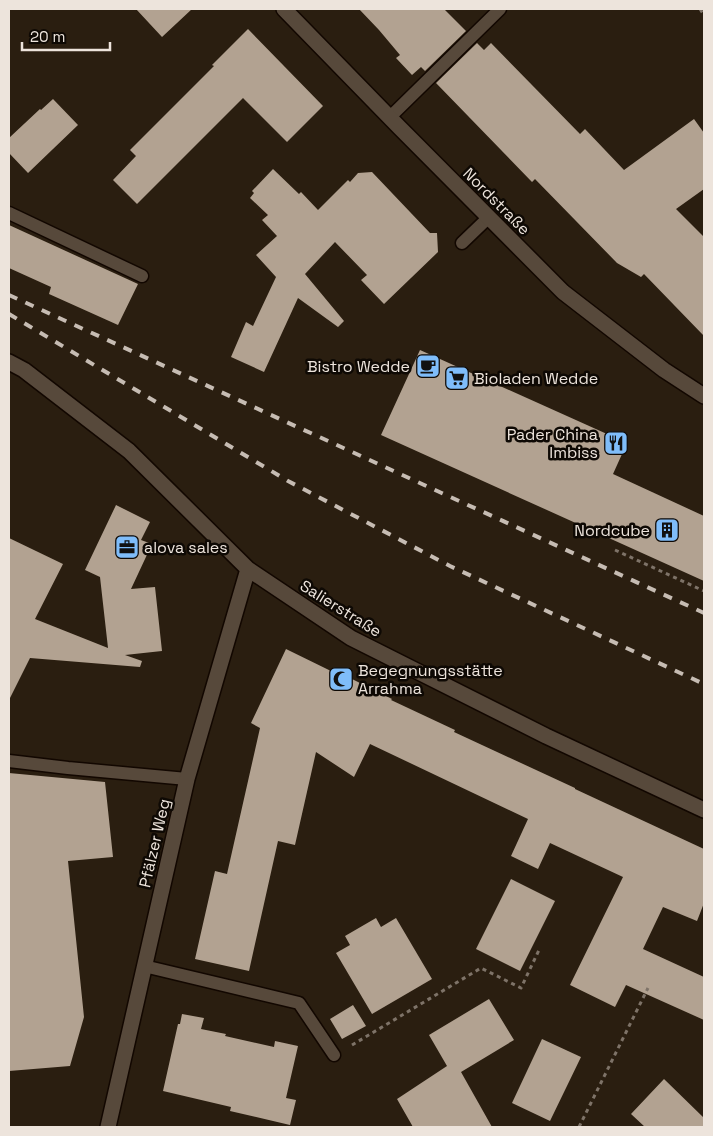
<svg xmlns="http://www.w3.org/2000/svg" width="713" height="1136" font-family="'Space Grotesk',sans-serif">
<rect width="100%" height="100%" fill="#2a1e10"/>
<!-- building -->
<path fill="#b2a291" d="M136,9H192L162,37Z
M359,9H444L466,31L425,71L421,67L412,75L396,58L400,55L379,30Z
M248,29L323,106L287,142L243,98L137,204L113,180L136,156L130,150L214,66L212,65Z
M477,43L484,50L491,43L580,134L585,129L624,170L694,119L704,133V189L676,209L704,237V336L644,274L641,277L617,263L535,179L532,182L436,83Z
M53,99L78,125L28,173L9,153V138L40,109L41,110Z
M273,169L299,194L301,192L318,210L348,180L350,182L358,173L372,172L430,233H437L438,252L384,304L361,280L367,275L335,242L305,274L344,321L338,327L298,298L264,372L231,357L246,322L253,326L276,277L256,255L277,236L262,220L268,215L250,198L254,193L252,191Z
M9,225L138,284L118,325L49,294L51,287L9,268Z
M420,350L627,443L613,474L704,516V581L381,435Z
M116,505L150,522L141,540L152,544L131,589L155,587L162,651L125,655L142,661L140,667L30,658L9,700V538L63,564L35,619L108,648L100,577L85,570Z
M286,649L333,672L334,670L392,699L391,700L455,730L454,732L575,788V789L704,849V903L697,921L663,907L643,949L704,977V1020L626,985L615,1007L570,985L623,877L550,843L538,869L511,856L528,819L370,744L354,777L316,752L295,845L278,841L249,971L195,959L215,871L227,874L260,728L251,723Z
M9,773L105,782L113,857L68,861L84,1017L70,1066L9,1071Z
M511,879L555,901L520,971L476,949Z
M376,918L381,927L396,918L432,979L372,1014L336,953L350,945L345,936Z
M489,999L514,1040L461,1072L492,1127H413L397,1099L447,1066L429,1035Z
M353,1005L366,1026L342,1039L330,1019Z
M182,1014L204,1018L201,1029L226,1034L225,1036L274,1047L275,1041L298,1046L286,1098L296,1100L290,1125L230,1111L231,1107L163,1091L178,1024H180Z
M542,1039L581,1057L550,1121L512,1103Z
M664,1079L704,1118V1127H645L631,1114Z"/>
<g fill="none" stroke-linecap="round" stroke-linejoin="round">
<!-- lane casing -->
<g stroke="#120700" stroke-width="15">
<path id="lane" d="M390,117L500,9
M9,213L142,276
M462,243L489,217
M9,761L68,768L187,779
M144,966L299,1003L334,1055"/>
</g>
<!-- street casing -->
<g stroke="#120700" stroke-width="18">
<path id="street" d="M9,362L24,370L129,451L248,569L351,638L546,736L704,810
M108,1127L187,779L248,569"/>
</g>
<!-- secondary casing -->
<g stroke="#120700" stroke-width="18">
<path id="secondary" d="M284,9L399,127L563,292L664,370L704,396"/>
</g>
<!-- path -->
<path stroke="#7e7368" stroke-width="3" stroke-dasharray="4 4" stroke-linecap="butt" d="M700,9L704,15
M615,550L704,591
M352,1045L481,968L521,988L539,950
M579,1127L648,988"/>
<!-- lane -->
<use href="#lane" stroke="#57493b" stroke-width="12"/>
<!-- street -->
<use href="#street" stroke="#57493b" stroke-width="15"/>
<!-- secondary -->
<use href="#secondary" stroke="#57493b" stroke-width="15"/>
<!-- rail -->
<path stroke="#c6bcb3" stroke-width="4" stroke-dasharray="9 9" stroke-linecap="butt" d="M9,295L704,613
M9,314L288,481L450,566L704,684"/>
</g>
<!-- icons -->
<defs>
<g id="cafe-square" transform="scale(1.25)"><rect x="-9" y="-9" width="18" height="18" rx="4" fill="#7fbdfa" stroke="#0e0904"/><path d="M-5.5-4.5H6V0H3Q3 3.5 0 3.5H-2.5Q-5.5 3.5-5.5 0ZM3-3.2v2h1.7v-2ZM-6 4.5H4V6H-6Z" fill="#111"/></g>
<g id="supermarket-square" transform="scale(1.25)"><rect x="-9" y="-9" width="18" height="18" rx="4" fill="#7fbdfa" stroke="#0e0904"/><path d="M-6-5.5h2.5l.6 2H6L4.5 2H-2.5L-4.4-4H-6ZM-1.5 3.2a1.3 1.3 0 1 0 .1 0ZM3 3.2a1.3 1.3 0 1 0 .1 0Z" fill="#111"/></g>
<g id="restaurant-square" transform="scale(1.25)"><rect x="-9" y="-9" width="18" height="18" rx="4" fill="#7fbdfa" stroke="#0e0904"/><path d="M-5-6h1v4h1v-4h1v4h1v-4h1v5L-1.5 .5V6h-2V.5L-5-1ZM5-6V6H3V1.5H1.5Q1.5-4 5-6Z" fill="#111"/></g>
<g id="building-square" transform="scale(1.25)"><rect x="-9" y="-9" width="18" height="18" rx="4" fill="#7fbdfa" stroke="#0e0904"/><path d="M-4-6H4V6H1V3H-1V6H-4ZM-2.5-4.3h1.7v1.8h-1.7ZM.8-4.3h1.7v1.8H.8ZM-2.5-1h1.7V.8h-1.7ZM.8-1h1.7V.8H.8Z" fill="#111"/></g>
<g id="office-square" transform="scale(1.25)"><rect x="-9" y="-9" width="18" height="18" rx="4" fill="#7fbdfa" stroke="#0e0904"/><path d="M-6-3h4V-5.5h4V-3h4V5H-6ZM-1-4.5V-3h2v-1.5ZM-6 0V1H6V0Z" fill="#111"/></g>
<g id="mosque-square" transform="scale(1.25)"><rect x="-9" y="-9" width="18" height="18" rx="4" fill="#7fbdfa" stroke="#0e0904"/><path d="M3.5-4.9A6 6 0 1 0 3.5 4.9A5 5 0 1 1 3.5-4.9Z" fill="#111"/></g>
</defs>
<g fill-rule="evenodd">
<use href="#cafe-square" x="428" y="366"/>
<use href="#supermarket-square" x="457" y="378"/>
<use href="#restaurant-square" x="616" y="443"/>
<use href="#building-square" x="667" y="530"/>
<use href="#office-square" x="127" y="547"/>
<use href="#mosque-square" x="341" y="679"/>
</g>
<g text-anchor="middle" stroke-width="5" stroke-linejoin="round" paint-order="stroke">
<!-- street labels -->
<g font-size="16" fill="#ede4dc" stroke="#0e0904">
<text transform="translate(497 201) rotate(45)" y="6">Nordstraße</text>
<text transform="translate(341 608) rotate(32)" y="6">Salierstraße</text>
<text transform="translate(154 843) rotate(-77)" y="6">Pfälzer Weg</text>
</g>
<!-- poi labels -->
<g font-size="16" fill="#ede4dc" stroke="#0e0904" text-anchor="end">
<text x="410" y="372">Bistro Wedde</text>
<text x="474" y="384" text-anchor="start">Bioladen Wedde</text>
<text x="598" y="440">Pader China<tspan x="598" dy="18">Imbiss</tspan></text>
<text x="650" y="536">Nordcube</text>
<text x="144" y="553" text-anchor="start">alova sales</text>
<text x="358" y="676" text-anchor="start">Begegnungsstätte<tspan x="358" dy="18">Arrahma</tspan></text>
</g>
</g>
<!-- border -->
<rect width="713" height="1136" fill="none" stroke="#ede4dc" stroke-width="20"/>
<!-- scale -->
<path d="M22 42v8h88v-8" fill="none" stroke="#ede4dc" stroke-width="2.5"/>
<text x="30" y="42" font-size="15" fill="#ede4dc" stroke="#0e0904" stroke-width="4" paint-order="stroke">20 m</text>
</svg>
